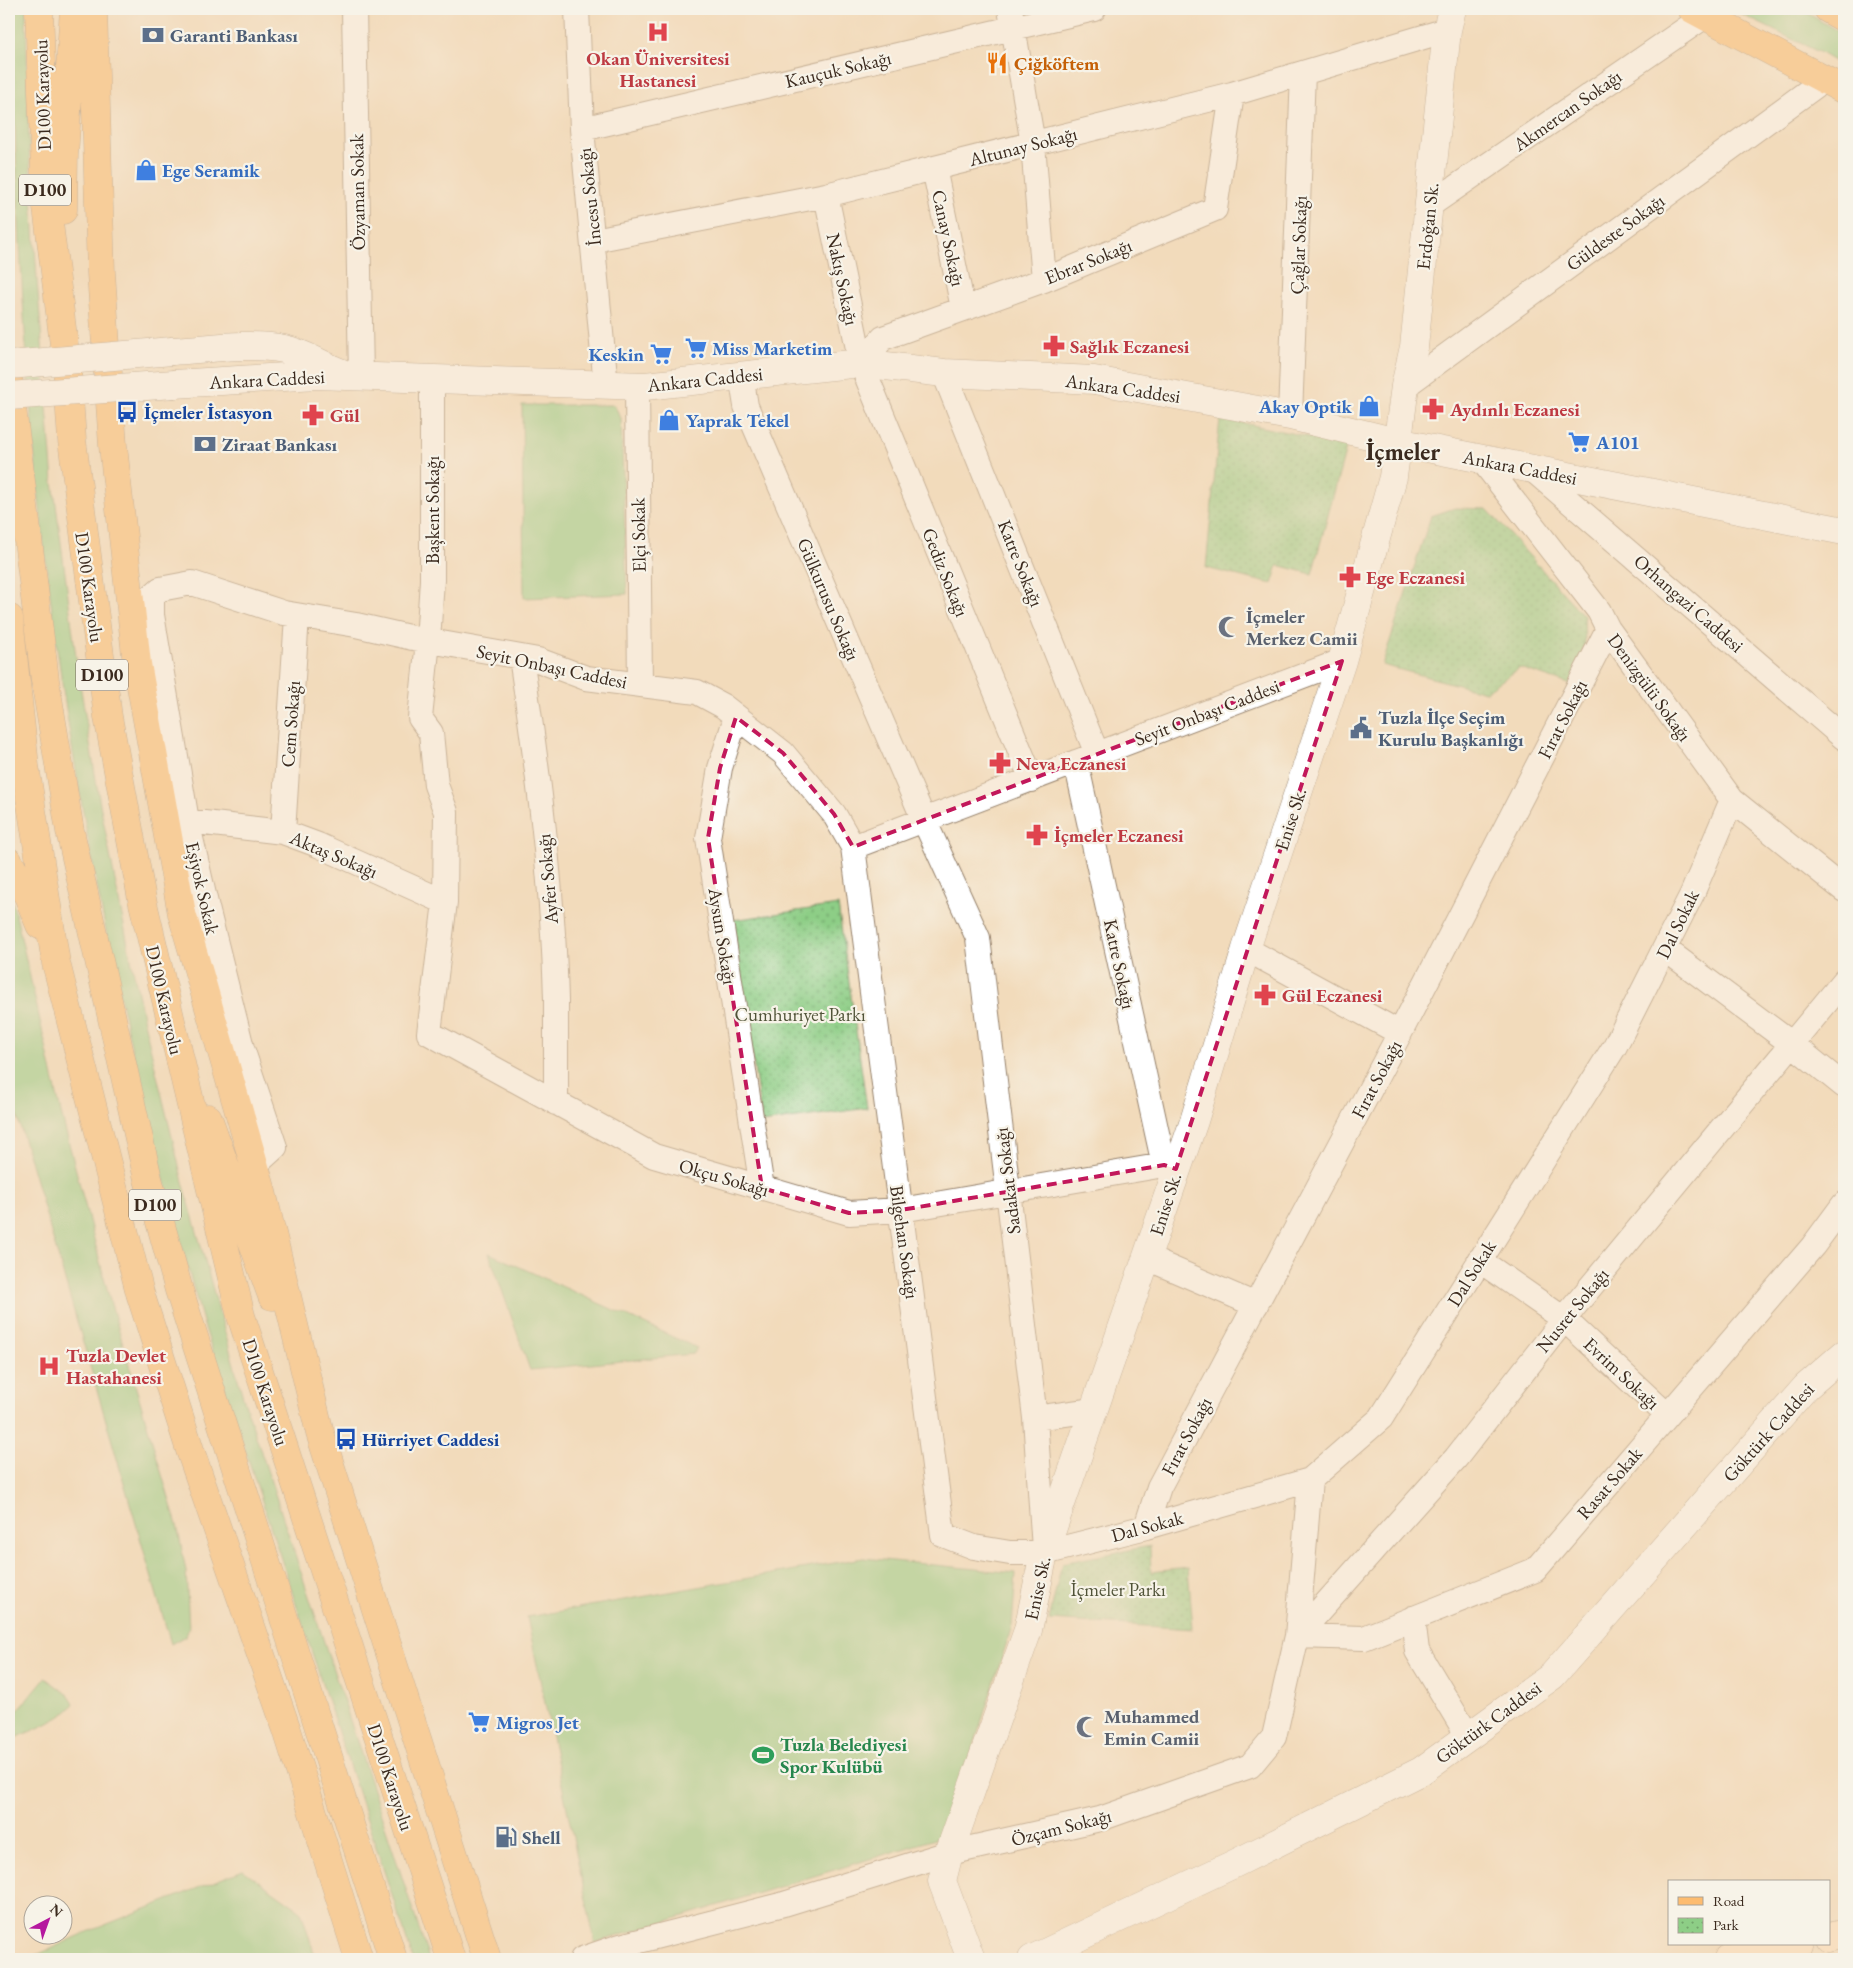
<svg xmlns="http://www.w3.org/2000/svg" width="1853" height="1968" font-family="'EB Garamond',serif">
<defs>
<pattern id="park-dots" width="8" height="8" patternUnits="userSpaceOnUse" patternTransform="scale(1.25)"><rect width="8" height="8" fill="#8dce86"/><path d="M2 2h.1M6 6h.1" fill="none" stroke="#74a76d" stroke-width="1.8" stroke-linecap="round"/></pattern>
</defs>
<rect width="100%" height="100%" fill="#f7f3e8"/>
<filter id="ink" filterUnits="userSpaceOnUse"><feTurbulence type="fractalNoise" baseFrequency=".02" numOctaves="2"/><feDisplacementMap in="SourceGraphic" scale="10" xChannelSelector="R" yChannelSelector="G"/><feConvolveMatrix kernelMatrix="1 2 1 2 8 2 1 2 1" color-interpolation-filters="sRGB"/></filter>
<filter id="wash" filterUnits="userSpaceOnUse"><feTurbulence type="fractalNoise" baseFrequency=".0096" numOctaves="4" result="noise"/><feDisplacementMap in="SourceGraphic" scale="20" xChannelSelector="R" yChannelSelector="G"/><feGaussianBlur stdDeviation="1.12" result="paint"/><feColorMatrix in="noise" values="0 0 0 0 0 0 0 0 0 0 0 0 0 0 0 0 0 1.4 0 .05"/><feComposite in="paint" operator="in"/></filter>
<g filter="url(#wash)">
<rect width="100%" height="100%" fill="#f2dbbb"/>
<!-- grass -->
<path fill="#8dce86" stroke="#647c52" d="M11,9H26L29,146L37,280L53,482L78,672L100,804L120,906L144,1022L182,1178L243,1397L429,1959H413L204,1325C123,1047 64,760 36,471C21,317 16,163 11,9Z
M1730,9H1798L1804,11L1844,35V67L1819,52Z
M522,405H614L621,418L627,594L524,598Z
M9,892L15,911L62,1117L111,1304L177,1525L186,1571L189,1629L185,1636L171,1644L9,1088Z
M489,1253L697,1348L693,1354L530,1370Z
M863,1558L1016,1573L1012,1626L945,1836L595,1943L527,1617Z
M45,1678L69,1695L74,1703C66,1719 25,1733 9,1741V1721Z
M243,1870L301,1911L316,1959H28L85,1933Z"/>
<!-- park -->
<path fill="url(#park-dots)" stroke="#647c52" d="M1220,418L1347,445L1312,574L1278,565L1272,584L1206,568Z
M1455,508L1487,509L1584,616L1585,643L1572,685L1520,668L1485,692L1382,665L1431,516Z
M838,905L867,1108L762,1123L733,920Z
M1150,1546L1151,1572L1188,1568L1193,1629L1049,1620L1062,1563Z"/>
</g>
<g filter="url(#ink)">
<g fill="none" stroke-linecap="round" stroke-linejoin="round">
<!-- minor casing -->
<g stroke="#96826c" stroke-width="26">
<path id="minor" d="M354,9L361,376
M577,9L582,129L606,386
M1010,9L1033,144L1044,280
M582,129L1094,9
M934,168L963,308
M826,195L861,363L1032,780
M1430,205L1705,16
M594,240L826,195L1232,94L1447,30
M861,363L883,338L1044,280L1215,209L1232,94
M944,373L1097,754
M741,375L746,406L924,820L978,938L1035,1418L1044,1549
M432,379V580L428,641L420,718L431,733L436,785L446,812L445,902L429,1033L654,1156L849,1213L901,1210L1164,1165L1176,1169
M637,386L640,685
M1405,386L1825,79
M1290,416L1303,73
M1481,459L1599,611L1608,629L1732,800L1844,890
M1533,470L1844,738
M521,657C538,771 553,885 556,1000C556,1034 556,1069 556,1103
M736,717L720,768L708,838L762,1188
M1076,762L1164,1165
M187,821L283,832L318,845L445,902
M283,832L297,616
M853,847L943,1535L974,1547L1010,1553H1044L1146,1527L1310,1480L1381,1418L1615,1046L1692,894L1732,800
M1246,949L1400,1033
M1665,949L1792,1044L1844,1086
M254,1166L275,1147L242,1048L207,908L187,821L152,615V596L160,589L192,583L284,613L356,625L413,638L538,660L586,678L697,692L723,706L783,753L834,814L853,847L1342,661
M1147,1258L1256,1305
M1479,1260L1564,1319L1667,1415
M1035,1418L1094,1410
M1146,1527L1159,1487L1400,1033L1608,629
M1413,1618L1417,1651L1468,1736
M1297,1636L1456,1458L1573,1308L1844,981
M1297,1636L1364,1638L1535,1570L1813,1246L1844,1204
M582,1959L620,1946L784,1904L949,1853L1100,1819L1250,1766L1274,1737L1297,1636L1310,1480"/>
</g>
<!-- tertiary casing -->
<g stroke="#96826c" stroke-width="29">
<path id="tertiary" d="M172,351C208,349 249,342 284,349C305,353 322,366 342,373
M174,384L316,375L645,386L861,363L944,373L1094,380L1290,416L1397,442L1844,531
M971,1959L942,1881L949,1853L1028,1630L1044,1553L1194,1121L1246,949L1342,661L1393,477L1405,386L1414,347L1447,30L1452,9
M1032,1959L1236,1863L1421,1771L1552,1676L1806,1387L1844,1354"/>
</g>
<!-- secondary casing -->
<g stroke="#96826c" stroke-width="29">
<path id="secondary" d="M1829,1937L1844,1934
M1728,1959L1797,1944"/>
</g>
<!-- primary casing -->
<g stroke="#96826c" stroke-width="29">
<path id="primary" d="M1692,9L1844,90
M1828,9L1844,18"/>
</g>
<!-- trunk casing -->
<g stroke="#96826c" stroke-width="29">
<path id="trunk" d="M39,9L46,199L67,369L72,440L108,717L142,899L241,1316L451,1959
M93,9L101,273L113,446L137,664L182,914L261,1188L320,1433L487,1959
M63,210L64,155L74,9
M9,383L45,680L70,831L148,1179L179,1290L393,1959
M9,618L25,766L56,963L140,1293L190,1450L287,1730L359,1959
M9,862L28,896L40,925
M208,1118L272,1296"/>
</g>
<!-- minor -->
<use href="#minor" stroke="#fff" stroke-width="24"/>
<!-- tertiary -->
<use href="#tertiary" stroke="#fff" stroke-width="28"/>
<!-- secondary -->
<use href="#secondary" stroke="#fee4c5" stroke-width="28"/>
<!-- primary -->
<use href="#primary" stroke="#fdbc6f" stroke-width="28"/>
<!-- trunk -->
<use href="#trunk" stroke="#fdbc6f" stroke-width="28"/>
<!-- tertiary-bridge casing -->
<g stroke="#96826c" stroke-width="29" stroke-linecap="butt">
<path id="tertiary-bridge" d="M9,365L172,351
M9,396L174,384"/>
</g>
<!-- tertiary-bridge -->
<use href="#tertiary-bridge" stroke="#fff" stroke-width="28"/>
</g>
</g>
<!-- marked area -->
<path d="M0 0H1853V1968H0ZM1342,661L1176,1169L1164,1165L901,1210L849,1213L762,1188L708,838L720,768L736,717L783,753L834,814L853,847Z" fill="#f2dbbb" fill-opacity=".55" fill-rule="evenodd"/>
<path fill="none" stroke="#c2185b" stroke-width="4" stroke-dasharray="10 6" stroke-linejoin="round" d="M1342,661L1176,1169L1164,1165L901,1210L849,1213L762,1188L708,838L720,768L736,717L783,753L834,814L853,847Z"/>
<!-- icons -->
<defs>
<g id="hospital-bare" transform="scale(1.725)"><path d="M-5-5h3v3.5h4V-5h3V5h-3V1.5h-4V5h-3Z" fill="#e0444e" stroke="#f7f3e8" stroke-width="2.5" paint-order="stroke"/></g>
<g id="bank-bare" transform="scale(1.725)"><path d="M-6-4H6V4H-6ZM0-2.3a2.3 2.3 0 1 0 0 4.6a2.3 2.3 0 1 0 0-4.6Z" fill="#5c6f8a" stroke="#f7f3e8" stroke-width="2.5" paint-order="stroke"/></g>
<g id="restaurant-bare" transform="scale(1.725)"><path d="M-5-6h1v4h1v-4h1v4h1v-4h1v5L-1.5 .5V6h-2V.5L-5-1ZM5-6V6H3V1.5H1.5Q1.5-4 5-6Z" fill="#e8710a" stroke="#f7f3e8" stroke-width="2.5" paint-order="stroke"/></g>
<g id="shop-bare" transform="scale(1.725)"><path d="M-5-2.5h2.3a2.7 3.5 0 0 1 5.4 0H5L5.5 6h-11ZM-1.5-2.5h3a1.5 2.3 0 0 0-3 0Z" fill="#3f7fe0" stroke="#f7f3e8" stroke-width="2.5" paint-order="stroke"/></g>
<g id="pharmacy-bare" transform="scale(1.725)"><path d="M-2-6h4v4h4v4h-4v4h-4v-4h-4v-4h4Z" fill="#e0444e" stroke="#f7f3e8" stroke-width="2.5" paint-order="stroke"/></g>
<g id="supermarket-bare" transform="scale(1.725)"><path d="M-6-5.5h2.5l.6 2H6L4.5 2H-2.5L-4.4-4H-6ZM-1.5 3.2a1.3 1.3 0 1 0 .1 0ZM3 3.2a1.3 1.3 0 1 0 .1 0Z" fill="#3f7fe0" stroke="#f7f3e8" stroke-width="2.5" paint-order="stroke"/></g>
<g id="bus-bare" transform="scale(1.725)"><path d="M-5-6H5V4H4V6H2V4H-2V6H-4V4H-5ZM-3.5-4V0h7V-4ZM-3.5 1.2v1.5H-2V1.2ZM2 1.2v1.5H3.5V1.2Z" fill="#1a4fb4" stroke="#f7f3e8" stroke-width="2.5" paint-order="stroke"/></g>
<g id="mosque-bare" transform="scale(1.725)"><path d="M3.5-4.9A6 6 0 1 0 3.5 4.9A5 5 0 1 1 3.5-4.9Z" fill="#6b7280" stroke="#f7f3e8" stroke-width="2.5" paint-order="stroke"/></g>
<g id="civic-bare" transform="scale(1.725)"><path d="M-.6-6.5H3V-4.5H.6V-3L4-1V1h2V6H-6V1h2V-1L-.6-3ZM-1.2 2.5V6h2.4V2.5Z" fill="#5c6f8a" stroke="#f7f3e8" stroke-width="2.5" paint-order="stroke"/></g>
<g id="stadium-bare" transform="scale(1.725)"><path d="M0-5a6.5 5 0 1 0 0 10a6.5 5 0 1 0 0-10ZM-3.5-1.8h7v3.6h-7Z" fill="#2e9e5b" stroke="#f7f3e8" stroke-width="2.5" paint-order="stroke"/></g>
<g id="fuel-bare" transform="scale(1.725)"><path d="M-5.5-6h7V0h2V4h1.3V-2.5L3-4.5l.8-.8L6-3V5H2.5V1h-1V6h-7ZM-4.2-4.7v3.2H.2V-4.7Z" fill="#5c6f8a" stroke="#f7f3e8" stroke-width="2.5" paint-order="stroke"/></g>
</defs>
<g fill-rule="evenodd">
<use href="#hospital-bare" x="658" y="32"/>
<use href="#bank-bare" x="153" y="35"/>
<use href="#restaurant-bare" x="997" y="63"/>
<use href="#shop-bare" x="146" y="170"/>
<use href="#pharmacy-bare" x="1054" y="346"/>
<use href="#supermarket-bare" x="696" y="348"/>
<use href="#supermarket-bare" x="661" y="354"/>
<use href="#shop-bare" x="1369" y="406"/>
<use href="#pharmacy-bare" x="1433" y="409"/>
<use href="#bus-bare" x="127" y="412"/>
<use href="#pharmacy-bare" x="313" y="415"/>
<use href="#shop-bare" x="669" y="420"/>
<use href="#supermarket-bare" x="1579" y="442"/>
<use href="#bank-bare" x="205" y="444"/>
<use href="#pharmacy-bare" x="1350" y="577"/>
<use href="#mosque-bare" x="1229" y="627"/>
<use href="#civic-bare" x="1361" y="728"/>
<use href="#pharmacy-bare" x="1000" y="763"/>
<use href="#pharmacy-bare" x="1037" y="835"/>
<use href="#pharmacy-bare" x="1265" y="995"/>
<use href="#hospital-bare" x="49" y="1366"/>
<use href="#bus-bare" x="346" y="1439"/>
<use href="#supermarket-bare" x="479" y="1722"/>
<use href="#mosque-bare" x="1087" y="1727"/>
<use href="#stadium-bare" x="763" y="1755"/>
<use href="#fuel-bare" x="506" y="1837"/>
</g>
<g text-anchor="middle" stroke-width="4.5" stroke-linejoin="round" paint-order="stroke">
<!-- shield labels -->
<g fill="#f7f3e8" stroke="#73665b" stroke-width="1">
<rect x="19" y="174.5" width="52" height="31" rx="4"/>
<rect x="76" y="659.5" width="52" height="31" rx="4"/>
<rect x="129" y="1189.5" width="52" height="31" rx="4"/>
</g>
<g font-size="18" font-weight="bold" fill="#3b2a1e">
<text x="45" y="196">D100</text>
<text x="102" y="681">D100</text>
<text x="155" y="1211">D100</text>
</g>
<!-- service labels -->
<g font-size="19" font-weight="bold" fill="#4e5e75" stroke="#f7f3e8" text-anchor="start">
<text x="170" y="42">Garanti Bankası</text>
<text x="222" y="451">Ziraat Bankası</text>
<text x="1378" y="724">Tuzla İlçe Seçim<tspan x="1378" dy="22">Kurulu Başkanlığı</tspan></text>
<text x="522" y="1844">Shell</text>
</g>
<!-- health labels -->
<g font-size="19" font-weight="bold" fill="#be3a42" stroke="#f7f3e8" text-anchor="start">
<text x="658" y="65" text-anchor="middle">Okan Üniversitesi<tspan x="658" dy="22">Hastanesi</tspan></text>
<text x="1070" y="353">Sağlık Eczanesi</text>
<text x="1450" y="416">Aydınlı Eczanesi</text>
<text x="330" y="422">Gül</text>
<text x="1366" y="584">Ege Eczanesi</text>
<text x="1016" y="770">Neva Eczanesi</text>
<text x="1054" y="842">İçmeler Eczanesi</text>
<text x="1282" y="1002">Gül Eczanesi</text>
<text x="66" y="1362">Tuzla Devlet<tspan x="66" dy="22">Hastahanesi</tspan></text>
</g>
<!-- food labels -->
<g font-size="19" font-weight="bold" fill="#c56008" stroke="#f7f3e8" text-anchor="start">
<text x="1014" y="70">Çiğköftem</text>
</g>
<!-- street labels -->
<g font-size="19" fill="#3b2a1e" stroke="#f7f3e8">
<text transform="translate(838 69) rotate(-13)" y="7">Kauçuk Sokağı</text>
<text transform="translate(42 95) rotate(-92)" y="7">D100 Karayolu</text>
<text transform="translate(1567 110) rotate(-35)" y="7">Akmercan Sokağı</text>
<text transform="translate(1023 146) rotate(-14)" y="7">Altunay Sokağı</text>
<text transform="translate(357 192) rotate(-91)" y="7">Özyaman Sokak</text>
<text transform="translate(589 197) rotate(-96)" y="7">İncesu Sokağı</text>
<text transform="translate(1427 226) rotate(-84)" y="7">Erdoğan Sk.</text>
<text transform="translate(1615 232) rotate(-36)" y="7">Güldeste Sokağı</text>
<text transform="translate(949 238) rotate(78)" y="7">Canay Sokağı</text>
<text transform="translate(1298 245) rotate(-88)" y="7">Çağlar Sokağı</text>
<text transform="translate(1088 261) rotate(-22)" y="7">Ebrar Sokağı</text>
<text transform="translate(843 279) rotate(78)" y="7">Nakış Sokağı</text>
<text transform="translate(267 379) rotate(-3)" y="7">Ankara Caddesi</text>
<text transform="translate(705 379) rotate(-6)" y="7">Ankara Caddesi</text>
<text transform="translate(1123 388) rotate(8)" y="7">Ankara Caddesi</text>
<text transform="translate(1520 467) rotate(11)" y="7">Ankara Caddesi</text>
<text transform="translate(432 510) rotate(-90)" y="7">Başkent Sokağı</text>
<text transform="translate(638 535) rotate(-91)" y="7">Elçi Sokak</text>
<text transform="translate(1021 563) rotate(68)" y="7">Katre Sokağı</text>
<text transform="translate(946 572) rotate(68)" y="7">Gediz Sokağı</text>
<text transform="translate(90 587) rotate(82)" y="7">D100 Karayolu</text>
<text transform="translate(829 599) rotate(67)" y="7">Gülkurusu Sokağı</text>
<text transform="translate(1689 603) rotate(41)" y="7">Orhangazi Caddesi</text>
<text transform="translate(552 666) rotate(12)" y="7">Seyit Onbaşı Caddesi</text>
<text transform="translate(1650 687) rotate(54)" y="7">Denizgülü Sokağı</text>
<text transform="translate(1207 712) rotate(-21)" y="7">Seyit Onbaşı Caddesi</text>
<text transform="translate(1562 719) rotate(-63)" y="7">Fırat Sokağı</text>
<text transform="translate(290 724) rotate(-86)" y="7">Cem Sokağı</text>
<text transform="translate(1290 819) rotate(-72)" y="7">Enise Sk.</text>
<text transform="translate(334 854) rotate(23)" y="7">Aktaş Sokağı</text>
<text transform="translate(547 879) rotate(-95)" y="7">Ayfer Sokağı</text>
<text transform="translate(203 888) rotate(77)" y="7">Eşiyok Sokak</text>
<text transform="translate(1677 924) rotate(-64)" y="7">Dal Sokak</text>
<text transform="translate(723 936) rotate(81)" y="7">Aysun Sokağı</text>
<text transform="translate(1120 964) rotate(78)" y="7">Katre Sokağı</text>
<text transform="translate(165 1000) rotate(77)" y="7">D100 Karayolu</text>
<text transform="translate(1376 1079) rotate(-62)" y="7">Fırat Sokağı</text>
<text transform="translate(724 1177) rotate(16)" y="7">Okçu Sokağı</text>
<text transform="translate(1007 1181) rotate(-97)" y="7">Sadakat Sokağı</text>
<text transform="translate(1165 1204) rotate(-72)" y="7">Enise Sk.</text>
<text transform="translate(905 1242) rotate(82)" y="7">Bilgehan Sokağı</text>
<text transform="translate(1471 1273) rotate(-58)" y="7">Dal Sokak</text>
<text transform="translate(1572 1310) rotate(-51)" y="7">Nusret Sokağı</text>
<text transform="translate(1622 1373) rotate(43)" y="7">Evrim Sokağı</text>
<text transform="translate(266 1392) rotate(72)" y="7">D100 Karayolu</text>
<text transform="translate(1768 1432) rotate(-48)" y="7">Göktürk Caddesi</text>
<text transform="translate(1186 1436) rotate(-62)" y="7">Fırat Sokağı</text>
<text transform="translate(1609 1483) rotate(-49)" y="7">Rasat Sokak</text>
<text transform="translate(1147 1526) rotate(-15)" y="7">Dal Sokak</text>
<text transform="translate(1037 1588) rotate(-78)" y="7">Enise Sk.</text>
<text transform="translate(1488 1722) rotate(-36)" y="7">Göktürk Caddesi</text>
<text transform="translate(391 1777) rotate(72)" y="7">D100 Karayolu</text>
<text transform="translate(1061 1827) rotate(-14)" y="7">Özçam Sokağı</text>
</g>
<!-- shop labels -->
<g font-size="19" font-weight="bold" fill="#366cbe" stroke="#f7f3e8" text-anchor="start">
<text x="162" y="177">Ege Seramik</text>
<text x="712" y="355">Miss Marketim</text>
<text x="644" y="361" text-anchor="end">Keskin</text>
<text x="1352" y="413" text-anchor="end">Akay Optik</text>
<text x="686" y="427">Yaprak Tekel</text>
<text x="1596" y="449">A101</text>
<text x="496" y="1729">Migros Jet</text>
</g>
<!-- transit labels -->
<g font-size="19" font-weight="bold" fill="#164399" stroke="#f7f3e8" text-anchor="start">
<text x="144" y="419">İçmeler İstasyon</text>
<text x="362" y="1446">Hürriyet Caddesi</text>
</g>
<!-- worship labels -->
<g font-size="19" font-weight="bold" fill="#5b616d" stroke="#f7f3e8" text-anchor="start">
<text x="1246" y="623">İçmeler<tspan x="1246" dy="22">Merkez Camii</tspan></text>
<text x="1104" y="1723">Muhammed<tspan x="1104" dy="22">Emin Camii</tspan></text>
</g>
<!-- park labels -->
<g font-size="19" fill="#505338" stroke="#f7f3e8">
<text x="800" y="1021">Cumhuriyet Parkı</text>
<text x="1118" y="1596">İçmeler Parkı</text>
</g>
<!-- leisure labels -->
<g font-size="19" font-weight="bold" fill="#27864d" stroke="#f7f3e8" text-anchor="start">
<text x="780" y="1751">Tuzla Belediyesi<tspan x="780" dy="22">Spor Kulübü</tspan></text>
</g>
<!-- district labels -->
<g font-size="24" font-weight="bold" fill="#3b2a1e" stroke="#f7f3e8">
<text x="1403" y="460">İçmeler</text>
</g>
</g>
<!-- margin -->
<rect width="1853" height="1968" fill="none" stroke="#f7f3e8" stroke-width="30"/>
<!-- legend -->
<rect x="1668" y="1880" width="162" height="65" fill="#f7f3e8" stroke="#aca397"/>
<rect x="1678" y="1897" width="25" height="8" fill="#fdbc6f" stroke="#aca397"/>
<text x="1713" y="1906" font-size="15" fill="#3b2a1e">Road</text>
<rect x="1678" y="1918" width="25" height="15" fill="url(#park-dots)" stroke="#aca397"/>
<text x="1713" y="1930" font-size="15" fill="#3b2a1e">Park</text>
<!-- north arrow -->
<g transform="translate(48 1920) rotate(41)"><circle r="24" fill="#f7f3e8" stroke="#aca397"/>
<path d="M0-4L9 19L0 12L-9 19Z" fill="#b5179e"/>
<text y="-8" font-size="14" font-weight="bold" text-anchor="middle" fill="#3b2a1e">N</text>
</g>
</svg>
